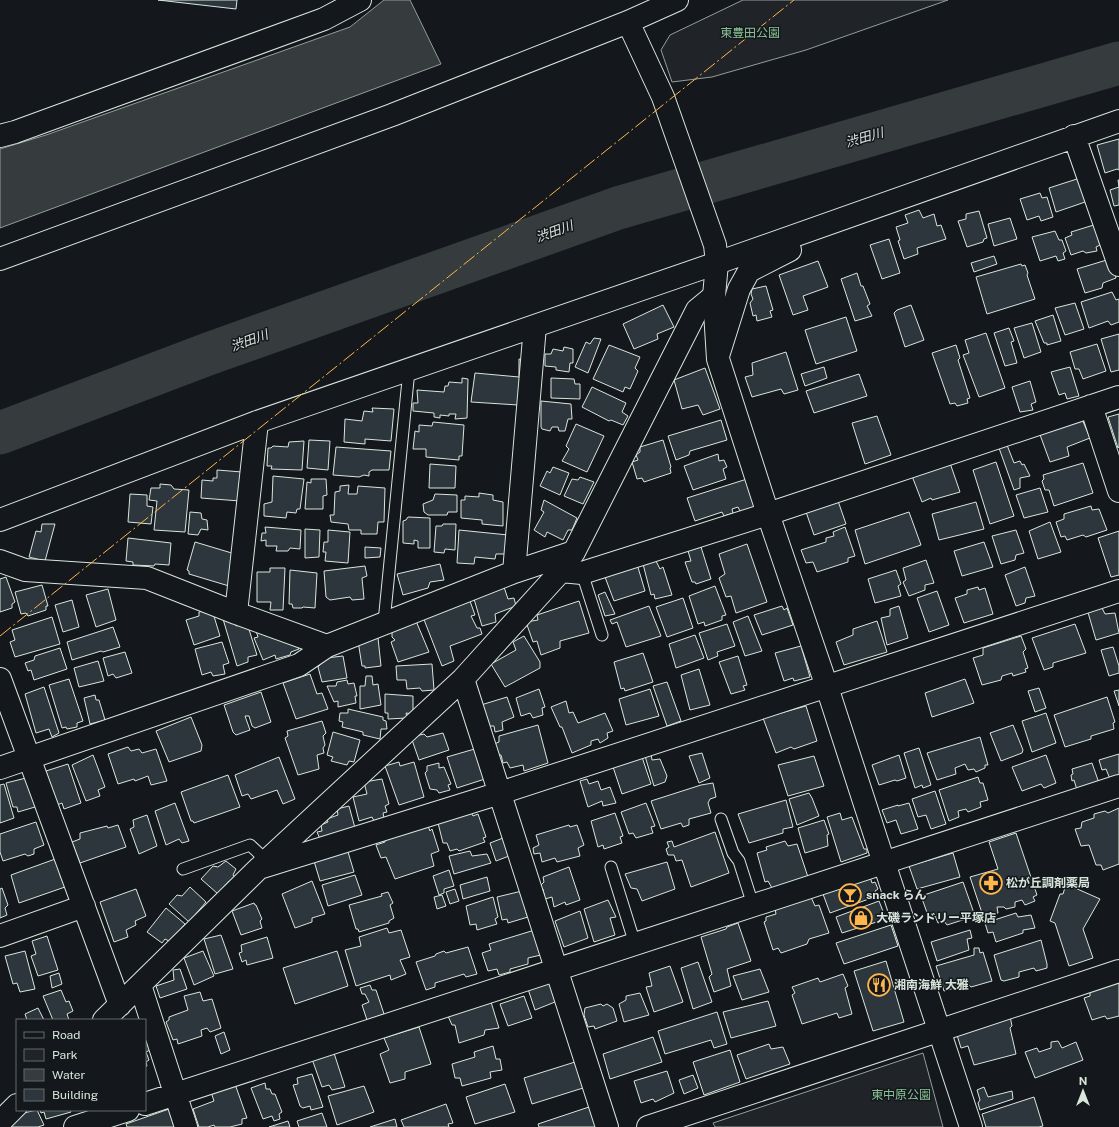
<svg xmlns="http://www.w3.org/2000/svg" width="1119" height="1127" font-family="'Public Sans','Noto Sans JP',sans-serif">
<rect width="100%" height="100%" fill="#14181c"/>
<!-- green -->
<path fill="#202428" stroke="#939e99" d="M743,0H948L806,50L712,77L672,82L661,50L670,35Z
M923,1053L943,1127H715L713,1123Z"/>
<!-- water -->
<path fill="#363b3e" stroke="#939e99" d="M384,0H410L441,64L0,228V149L46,135L350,27Z"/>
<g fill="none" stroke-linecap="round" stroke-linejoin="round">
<!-- river -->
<path stroke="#363b3e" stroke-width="43" d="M0,433L208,354L618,208L1119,63"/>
</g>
<!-- building -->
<path fill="#2c363c" stroke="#d8e6dc" d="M158,0H237L236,9Z
M1119,139V170L1117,169L1105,173L1097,145Z
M1080,178L1088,201L1056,212L1049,188Z
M1118,180H1119V205L1114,206L1110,190L1119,187Z
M1040,193L1042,198L1047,197L1053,217L1041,221L1039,216L1027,220L1020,199Z
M919,210L923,218L934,214L937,226L941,225L946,239L917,248L918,254L904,259L898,241L900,240L896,227L908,223L905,215Z
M979,211L987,238L984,239L983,242L967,247L958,221L966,219V214Z
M1010,218L1017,239L994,246L988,224Z
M1097,224V235L1100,245L1096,247L1097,251L1086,253L1083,251L1071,255L1065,238L1072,235L1071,232Z
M1055,231L1059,240H1062L1066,251L1063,253L1065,259L1058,261L1056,256L1040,261L1032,237Z
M889,239L900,273L882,279L870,245Z
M994,256L997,264L974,272L971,263Z
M1110,259L1116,278L1103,283L1102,288L1085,293L1077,269Z
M818,261L828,287L803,296L808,310L793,315L779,275Z
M1021,264L1022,266L1025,265L1028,273L1027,275L1035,299L987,314L976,277Z
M857,273L861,286H863L870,304L867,306L872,316L855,321L841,279Z
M766,286L773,310L770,311L772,317L757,321L756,315L753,316L750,303L753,299L751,294L752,289Z
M1112,292L1116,300L1119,299V322L1111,325L1108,321L1089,328L1081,302Z
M1075,303L1084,329L1065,335L1055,308Z
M663,305L674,327L657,334L658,339L634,349L623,324Z
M911,305L924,340L905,347L894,313L897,310Z
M1053,315L1061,341L1047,345V343H1044L1035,321Z
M846,317L857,351L816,364L805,330Z
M1032,323L1041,352L1024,358L1014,328Z
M1009,328L1014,341L1011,342L1017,363L1005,366L994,333Z
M986,333L1005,388L979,397L963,355L969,353L965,340Z
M1119,334V370L1111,372L1101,339Z
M594,338L601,339L588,373L575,367L586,342L590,344Z
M1097,344L1106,371L1083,379L1079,369H1075L1070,352Z
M609,345L640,357L635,368L638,371L630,389L625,387L623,392L593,379Z
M956,345L960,358L958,360L970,398L967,399L968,403L957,406L955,403L950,404L932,353Z
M564,347L573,349V363H570L569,372L556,370V367L545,366V354H551L553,349L563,351Z
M786,352L798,390L784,394L781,389L752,397L745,377L753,375L752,363Z
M519,359L524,360L518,405L471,402L475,373L519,377Z
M824,367L827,378L805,386L801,374Z
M1070,367L1079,396L1067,399L1065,393L1059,395L1051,372Z
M705,368L720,409L703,415L698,405L682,409L674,380Z
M859,374L867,396L814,413L806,391Z
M462,378L468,379L467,418L455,419L456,414H449V416L440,415V418L434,417V413L413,411V403H418L417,390L444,392L445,386H448L449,382L462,383Z
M551,378L574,379L575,384H580V399L551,398Z
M1030,381L1036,402L1031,404L1033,410L1020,412L1012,387Z
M592,387L626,403L622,412L628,416L623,425L611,420L609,421L582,407Z
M541,401L571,404L572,419H568L565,431H559L558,427H552L550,431L542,429L541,427Z
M372,408L394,409L391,441L365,439V444L344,442L345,419L362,421L364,411L373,412Z
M1119,414V447L1118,448L1108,417Z
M877,416L891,455L865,464L852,423Z
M1082,419L1090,438L1067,447L1069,456L1050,462L1039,432Z
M721,420L727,440L690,451L689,455L676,460L668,436Z
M433,422L464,425L462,456H459V460L426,457V449H413L415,431L419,432V425L432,426Z
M576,424L604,436L587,472L562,461L569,449L566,446Z
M309,440L330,441L328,470L307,468Z
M663,440L671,467L670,468L671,473L644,482L642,478L637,479L632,462L638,460L636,455L640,452V447Z
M304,441L302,470L271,469L272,466H267L268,448H271L273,446L288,447L289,442Z
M1007,445L1014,463L1020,461L1022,465L1024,464L1030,476L1020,478V488L1014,490L999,448Z
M336,447L391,451L389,470H372L369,472V476L364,475L359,477L333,475Z
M718,454L719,461L724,460L727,467L723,469L726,479L693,490L684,466Z
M996,462L1014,516L990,524L973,470Z
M950,463L960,492L932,500L931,498L922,502L912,476Z
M1083,463L1093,493L1054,506L1049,490H1045L1042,481L1044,479L1043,475Z
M430,464L456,466L455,488H429Z
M553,467L569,473L560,495L540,486L547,471L550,473Z
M217,470L242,472L240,501L201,498L202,480L213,481V478H217Z
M273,476L304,479L300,509H297L296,513L287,512L286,518L264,516V504L272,502Z
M580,477L594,482L583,504L564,496L572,479L578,480Z
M311,479H326L327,495L323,496V509H305L307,482L311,483Z
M747,479L757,507L741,513L738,507L732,509L733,513L724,516L722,512L695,521L687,498Z
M160,484L171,485L174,489L189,490L185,532L154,530L157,501L149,500L151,488H160Z
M349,485L348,494H357L358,486L385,488L384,522H378L377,534H361V530H349L348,524L331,522L330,515H334L335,492L340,491V486Z
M1040,488L1048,512L1024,518L1016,495Z
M479,493L493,495V500L503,502V526L482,524V520L461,518V500H465V496L479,497Z
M130,494L147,495V506L153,507L151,524L128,522Z
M435,494L457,495V512H448L447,515H428L424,512L423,504L433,500Z
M837,498L846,524L814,535L805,509Z
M544,500L577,518L572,530H568L563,540L547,532L545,537L534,530L544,512L541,510Z
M976,502L984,529L939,540L932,514Z
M1091,506L1092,510L1099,509L1107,530L1086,537L1083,535L1067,540L1065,536L1061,537L1056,522L1064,519V514Z
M190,512L201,513L202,519L207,520L208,530L201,529L198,535L188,534Z
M909,512L921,545L865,564L855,530Z
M408,517L430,518V548H418V541L414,540V544L403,543V521L406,520Z
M1050,522L1061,552L1038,559L1029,531Z
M42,524H55L45,561L29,557L36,531L41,532Z
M443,524H456L455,550L445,549L444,553L434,552L436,526H442Z
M265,527L301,530L300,549L290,548L288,551H276L277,546H266V540L261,541L262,533H266Z
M845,527L855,556L848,558V562L817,572L813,562L806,563L801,550L826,542V538L834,536L833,532Z
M305,529L320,530L319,557L305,558Z
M328,530L350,532L348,563L325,561L326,552H323L324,542H328Z
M459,530L508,535L506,554H496L495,559L475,557L474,564L457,563Z
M1016,530L1024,553L1016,555L1015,560L1001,564L992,536Z
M1119,531V575L1111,577L1098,538Z
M128,538L171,543L169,565L155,564L154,566L133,565V562L126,561Z
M195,542L235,554L229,586L189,574V571L187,570Z
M984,542L993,567L962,576L954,551Z
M747,544L767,602L736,613L731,596L726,597L719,578L725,574L719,554Z
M365,547L381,548L380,557L365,558Z
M701,547L711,579L696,584L695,582H692L685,562L691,561L688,551Z
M926,560L934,583L925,585V590L909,596L903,582L906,580L903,568Z
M656,561L660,569L663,567L672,595L655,599L654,594L651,595L643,564Z
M440,564L444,580L430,582L428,588L403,595L397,574Z
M637,564L645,591L614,601L605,577Z
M365,566L367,576L362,578L364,599L352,600L350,597L330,600L326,597L324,571Z
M1025,567L1035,596L1026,598L1025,603L1016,606L1005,575Z
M270,568H285L283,610H270L271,602H257V572H270Z
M290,570L317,573L315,608L303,607L302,608H293L292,604H289Z
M896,570L901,584L898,586L901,596L875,603L868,579Z
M6,577L15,602L12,604V608L0,612V579Z
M42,585L48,606H46V610L28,616L26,613L21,614L15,592Z
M715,586L726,615L722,616V620L705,626L704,622L698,624L689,596Z
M504,587L508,599L514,598L516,606L495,614L496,622L482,626L474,599Z
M978,587L979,590L985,588L993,614L964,623L955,598L967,594V590Z
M108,589L116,620L96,627L86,595Z
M937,591L949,625L929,632L917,598Z
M605,592L615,614L605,616L598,595Z
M683,598L693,628L667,637L656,607Z
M72,600L79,627L63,632L55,605Z
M470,601L475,615L471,616L477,628H480L482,634L450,646L454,661L442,666L423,617Z
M579,601L589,633L560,641V648L541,655L537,641L533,642L526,622L538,620L537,615Z
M649,606L661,636L626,647L617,622L612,624L610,620Z
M782,606L784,610L787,608L793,625L762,635L754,615Z
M899,606L908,638L887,645L881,618L890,616V609Z
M1101,606L1105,614L1115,613L1119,633L1096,640L1087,609Z
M207,610L208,614L213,613L220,636L194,645L186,620L199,616V612Z
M234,616L236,626L247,623L257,655L248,657V662L237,666L223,619Z
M748,616L762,651L745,656L733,622Z
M52,617L60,644L15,657L10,642L15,640L12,630Z
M416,621L429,652L398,662L391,642L395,640L392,637V629Z
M877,621L887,652L844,665L836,642L853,635V629Z
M727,624L735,646L717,652L718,656L708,660L699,633Z
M1075,624L1086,653L1053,663V667L1044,670L1032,638Z
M113,627L120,647L103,652L101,651L72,660L67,642Z
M262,630L265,636L270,634L297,643L299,649L291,652L290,655L276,659L275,655L263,660L254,638L258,637L256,631Z
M695,635L704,658L676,668L669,644Z
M524,636L540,662V668L505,687L491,664L516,650L513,642Z
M1021,636L1026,649L1023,652L1028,668L1025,669L1026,672L1013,676L1012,673L1002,676L1001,680L982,685L973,658L983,655V648Z
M378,638L381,666L365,668V666H362L358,641Z
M222,642L229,663L223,665L225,674L213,676L211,672L202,675L195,649Z
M801,646L810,677L794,681L793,678L784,681L775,653Z
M1113,647L1119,666V673L1109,676L1101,650Z
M60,648L67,669L34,680L31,670L28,671L25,663L34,660L35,656Z
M125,652L132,673L116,678L113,674L108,676L103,658Z
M643,653L653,682L625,691L624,688L621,689L614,662Z
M343,656L347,678L322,682L318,667L326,658Z
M738,656L747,685L743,686L745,690L731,694L719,662Z
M98,661L104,681L79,687L74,668Z
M432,664L434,690L422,691L420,688L407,689L406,680H397L396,666Z
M699,669L710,705L690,710L681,675Z
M310,674L317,694L322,693L328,709L296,719L283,683Z
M366,676H372L373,685L378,684L381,705L360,709V686H365Z
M69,679L83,721L77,723V727L67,729L66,727L62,728L49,685Z
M965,679L974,703L932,717L925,693Z
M347,680L348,684L354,683L357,696H355L356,703L338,707V701L334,702L327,686H336L337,682Z
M667,682L681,721L667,726L653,686Z
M44,687L59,733L52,737L49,729L36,733L25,694Z
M1039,688L1046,708L1035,712L1028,691Z
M539,689L545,707L542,708L543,715L533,718L530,713L521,716L516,698Z
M650,689L659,716L626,725L619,699Z
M1119,690V706L1114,691Z
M261,692L271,722L255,728L252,726L249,716H245L250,730L236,735L233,732L224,705Z
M385,694L413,696V714L406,713L407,718L388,719V713H385Z
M95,695L96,700H99L105,720L90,724L84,698Z
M507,697L514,717L502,722L503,730L495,732L494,726H488L481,705Z
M1107,697L1115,722L1113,723L1114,729L1091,736V739L1065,747L1054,715Z
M566,701L569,713L573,712L578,723L605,713L613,731L607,733L608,738L600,743L598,739L591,741V745L572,753L562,727H560L551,707Z
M806,706L817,741L794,749L791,747L776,753L763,718Z
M348,709L383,717V720L386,721L387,729H381L380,739L363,735V732L342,727L343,722L339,721L340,713H348Z
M1046,713L1056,743L1032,752L1022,721Z
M191,717L202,745L201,751L169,762L156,731Z
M322,721L326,733L323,736L325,745L323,748L324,753L317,755L319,769L298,775L285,738L288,736L287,731Z
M538,725L548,763L524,771L523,765L510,768L507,762L503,763L501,755H497L494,744L499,742V736Z
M1013,725L1023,750L1022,753L1001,761L990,733Z
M333,732L360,740L354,762L349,761L347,765L331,761L333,757L327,755Z
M443,733L449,750L419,760L411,737L424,734L427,737Z
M980,737L988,765H985V768L976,772L974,769L968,770L965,764L955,768L956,774L937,780L927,753Z
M128,747L131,751L139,749L142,753L156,749L167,781L151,785L148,776L135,781L134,779L118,784L108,754Z
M478,748L488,778L457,788L447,757Z
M919,748L931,785L923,788L922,785L915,788L904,753Z
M702,753L710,778L699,783L689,756Z
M651,754L652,760L660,759L667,776L665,782L654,786L645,756Z
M1119,754V776L1110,779L1106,769L1102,770L1099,760Z
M93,755L105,787L98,790L100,796L86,801L72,765Z
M899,755L906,778L897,781L895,780L879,785L872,765Z
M1046,755L1056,783L1044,788L1041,784L1022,791L1012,767Z
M814,756L824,786L788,796L778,765Z
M279,757L295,799L283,804L277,790L251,799L248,794L242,796L235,775Z
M642,757L651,784L622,794L613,767Z
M399,762L400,766L414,762L424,797L399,805L385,766Z
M439,763V768L444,767L451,784L448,785L450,790L439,793L437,790L430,789L425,773L427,771V766Z
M1092,763L1099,783L1077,790L1074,780L1072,781L1071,775L1073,774L1072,769Z
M68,764L81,803L64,809L62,803L57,805L46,771Z
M228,775L240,807L194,823L193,821H191L181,792Z
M30,777L35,807L18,812L17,807H13L6,783Z
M978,777L980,783H983L988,800L980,802L981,807L968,812L966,809L958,811L959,817L949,821L939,790Z
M382,779L389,804L385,806L387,812L383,813L384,818L374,821L372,817L359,821L353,797L367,794L364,782Z
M587,779L589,784L598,781L601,790L610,787L616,803L603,806L602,801L588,807L580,781Z
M713,783L716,797L710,799L708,803L711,813L689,819V825L683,827L681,823L661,829L651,801L701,785Z
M4,784L14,818L0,823V785Z
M935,791L946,824L931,829L926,815L918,817L912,799Z
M809,793L812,798L819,816L797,825L789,799Z
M786,800L793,827L783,829V833L749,843L738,814Z
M175,803L189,841L182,843L179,839L166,845L155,811Z
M646,803L655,826L651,827L653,833L636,838L633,833L629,834L621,812Z
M909,803L918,829L901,834L896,820L887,823L882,810L898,805V806Z
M349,806L355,828L320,839L317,832L322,831L321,825L328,822L327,819L338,815L337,809Z
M1119,808V864L1103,870L1101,865H1096L1089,845L1081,846L1075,829L1081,828L1082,822L1094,818V814L1105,811L1108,813Z
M470,810L473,816L478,814L486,837L483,838L485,842L459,851L457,849L450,851L447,843H443L437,819Z
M615,813L623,836L620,837L622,843L604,849L603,845L598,847L591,821Z
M840,813L842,820L852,817L864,849H867V853L841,862L827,817Z
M147,815L157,846L139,854L130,829L134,827L133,820Z
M824,820L829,834L827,835L828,846L805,853L798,828Z
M36,822L44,845L34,849V854L28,856L25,854L3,861L0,852V834Z
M118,825L126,847L80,863L72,842L80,839V833L107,826L108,828Z
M569,825L570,827L577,825L584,845L578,848L580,856L557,862L555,858L542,862L540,853L534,854L533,848L539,845L536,835Z
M428,826L430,831L432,829L439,851L431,854L434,866L395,879L386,857L381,858L376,845L385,842V839Z
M715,832L729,873L691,887L682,860L676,861L674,855H668L666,849L669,847L667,842L672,841L674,847Z
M1016,833L1037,895L1033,897L1035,901L1025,905L1022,900L1015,902V907L1006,909L1004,907H997L998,913L987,915L985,913H982L970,877L998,869L989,842Z
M503,838L509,856L496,861L490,843Z
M785,841L788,846L797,844L808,877L772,888L768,881L765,882L757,853L767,850L766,847Z
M470,851L472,856L487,854L491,863L454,874L449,856Z
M348,852L354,872L320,881L314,861Z
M953,853L960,877L917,889L909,866Z
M58,858L63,872L60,875L65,887L19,903L11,875Z
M226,861L236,869L233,875L236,879L233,884L229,881L218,894L201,879L213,866L218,867Z
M667,862L675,889L642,901L637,889L631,888L625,874Z
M569,867L580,900L566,905L565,902L554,907L552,897L545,899L543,889H541V885L544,882L543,877Z
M449,870L454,886L444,889V893L439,895L433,876Z
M355,875L362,895L328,906L322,885Z
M487,877L490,891L463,899L460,885Z
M870,877L872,883L875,882L878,889L875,891L877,896L830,913L823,894Z
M312,881L325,914L312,918V922L295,928L282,894Z
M963,882L975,916L947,925L944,921L938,923L935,916L929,918L921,896Z
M1066,884L1100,899L1083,929L1093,958L1069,966L1055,923L1050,921L1060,894H1063Z
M190,887L206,902L189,922L169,904L177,895L182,896Z
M2,888L8,905L5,908L7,915L0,918V889Z
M136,889L146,916L135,921L136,925L126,930L128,937L114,942L100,902Z
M455,889L459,901L450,904L446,892Z
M522,891L529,910L526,913L528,917L508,923L507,919L502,920L497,897Z
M388,892L393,903L390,905L394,918L389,921V923L359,932L358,929H356L349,905L382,896L381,894Z
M442,895L446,906L437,909L434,897Z
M493,897L498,917L495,919L497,924L477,930L476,924L470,925L466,906Z
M811,897L815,906L819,905L829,933L809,939L807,944L781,953L778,948L773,950L764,922L766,921V917L776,914L775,909Z
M608,900L616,917L610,918L615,935L594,942L584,909Z
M879,901L886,919L842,933L836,917Z
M254,903L255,905H256L262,919L260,921L262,928L241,935L232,911Z
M166,908L185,924L171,942L165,939L162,943L147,932Z
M580,911L588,938L564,947L555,921Z
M1016,913L1018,917L1031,915L1035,928L1023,930V933L996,942L993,932L988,933L985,923Z
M738,923L751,961L727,969L731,986L714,992L709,977L712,974L701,937L726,929L727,927Z
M891,925L898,946L844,964L836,943Z
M387,928L389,933L401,930L410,957L400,960L406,974L391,980L390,975L356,986L345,950L361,946L359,937Z
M538,929L545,954L528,958V964L510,969V972L499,975L497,969L488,971L482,953L491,950L489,944Z
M970,930L972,938L967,939L969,950L937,961L931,942Z
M221,935L233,969L215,974L204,939Z
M47,936L58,970L38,976L31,956L36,954L32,941Z
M267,937L273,958L247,965L246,960L242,962L239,953L242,952L241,945Z
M1041,940L1047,964V968L1036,971L1034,968L1019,972V977L1004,981L1001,980L994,955Z
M468,947L477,974L466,977L464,974L435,983V987L426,990L416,962L435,956L436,954L444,951L446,953Z
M974,948H979L980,953L983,952L992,981L971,987L968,984L944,991L936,966L974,955Z
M25,951L35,989L20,992L17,983L13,984L5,956Z
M203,951L214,976L194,985L184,958Z
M337,951L348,986L295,1004L283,968Z
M886,961L904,1022L873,1031L854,971Z
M698,962L712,1002L693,1009L681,968Z
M670,966L683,1002L654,1012L646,987L652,986L649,973Z
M180,969L187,989L160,998L156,986L174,980L173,970Z
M760,969L769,992L742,1000L733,976Z
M59,973L62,984L52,988L50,976Z
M843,974L848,986L845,988L852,1014L839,1018L837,1013L802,1024L792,995L795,993L792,987L818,978L820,982Z
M553,980L560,1000L535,1010L528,989Z
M1119,980V1016L1107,1019L1105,1016L1092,1020L1084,998L1090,996V990Z
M370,985L372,990H376L384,1014L367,1020L362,1005L369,1002L365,994H362L360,988Z
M61,990L66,1002L69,1001L73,1011L67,1014L69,1020H53L43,996Z
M200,992L203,1001L212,999L221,1028L210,1032L207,1028L201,1030L202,1036L178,1044L177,1039L173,1040L166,1022L169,1020V1017L188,1010L184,996Z
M640,993L649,1015L624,1022L619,1004L626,1000V996Z
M524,996L532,1018L508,1026L500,1004Z
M768,1001L776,1026L731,1038L723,1012Z
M491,1002L499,1028L485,1030L484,1035L459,1043L455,1025H452L448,1016Z
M601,1004L603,1006L607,1004L613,1008L617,1021L595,1029L594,1026L588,1027L584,1015L585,1008Z
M38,1008L44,1020H27L25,1014Z
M717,1012L727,1044L714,1048L711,1040L665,1054L658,1031Z
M1010,1016L1012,1026L1010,1028L1016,1054L974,1065L968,1046L961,1048L957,1035Z
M419,1027L431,1064L405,1072V1079L390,1083L380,1054L389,1050L384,1038Z
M224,1032L230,1050L221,1054L215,1036Z
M145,1037L150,1050L146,1052L149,1060L146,1062L147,1066L145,1067Z
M653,1037L662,1062L610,1079L603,1054Z
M1058,1041L1062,1048L1076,1042L1083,1060L1035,1078L1025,1052L1037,1048L1039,1052L1051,1048V1042Z
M769,1044L771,1049L783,1047L790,1064L746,1079L737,1055Z
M493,1046L496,1059H500L502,1070L490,1072L491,1078L462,1086L460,1078H455L452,1064L475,1057L474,1052Z
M730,1050L740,1082L704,1095L693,1062Z
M334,1053L345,1087L332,1090L329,1085L322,1087L312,1059Z
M575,1062L583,1088L532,1104L524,1078Z
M667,1071L674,1093L655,1102L653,1099L641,1103L634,1081Z
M312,1074L323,1107L311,1110L310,1106L303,1108L300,1106L293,1085L298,1084L297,1078Z
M693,1075L698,1088L684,1094L679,1080Z
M265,1083L266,1089H270L272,1094H275L282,1112L279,1114L280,1119L274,1121L272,1116L263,1119L251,1088Z
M235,1084L247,1118L242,1119V1124L230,1127H215L214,1125L208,1127H199L193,1109L214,1101L211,1092Z
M505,1084L515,1112L475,1124L466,1097Z
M364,1086L374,1112L337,1125L328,1096Z
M984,1087L988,1097L1012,1091L1013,1099L980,1110L978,1103L980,1100L977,1090Z
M1034,1097L1043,1126L1039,1127H986L982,1114Z
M446,1104L453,1123L448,1124L449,1127H404L401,1120Z
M589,1107L596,1127H539L538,1124Z
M169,1109L174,1127H127L126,1124Z
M37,1110L44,1125L38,1127H9L12,1122L19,1118V1114Z
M40,1110H70L71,1112L46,1119L44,1112L41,1113Z
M322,1113L327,1127H299L297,1121Z
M395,1119L397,1127H370Z
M288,1121L290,1127H269Z"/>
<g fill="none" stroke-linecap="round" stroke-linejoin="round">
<!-- service casing -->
<g stroke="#d8e6dc" stroke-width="13">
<path id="service" d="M582,573L602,635
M384,622L409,370
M721,819L733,853L739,861L753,905
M611,867L635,944
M183,869L250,845L267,861"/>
</g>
<!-- minor casing -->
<g stroke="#d8e6dc" stroke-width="24">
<path id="minor" d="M1074,136L1119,265
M718,356L739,289L749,271L790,250
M1091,406L1119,491
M0,520L257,422L717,263L1119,121
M0,561L25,570L147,578L236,613L327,646
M561,571L582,573L768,514L1119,397
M514,572L535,326
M236,613L257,422
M0,679L120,1005
M463,679L607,1127
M0,768L299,665L327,646L514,572L574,552
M263,864L463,679L561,571L574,552L697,310L714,296
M0,936L84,906
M140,985L186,1127
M104,1020L259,868L500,793L1119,591
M145,1104L1119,786
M0,1122L17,1105
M75,1127L128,1110
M648,1127L1119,971"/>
</g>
<!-- tertiary casing -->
<g stroke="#d8e6dc" stroke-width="24">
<path id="tertiary" d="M628,22L663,97L715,245L717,263L714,296L718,359L768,514L827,687L884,863L971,1127
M0,136L15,132L324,19L360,0
M0,259L392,115L628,22L677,0"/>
</g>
<!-- service -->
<use href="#service" stroke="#14181c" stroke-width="11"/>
<!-- minor -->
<use href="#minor" stroke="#14181c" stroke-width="22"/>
<!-- tertiary -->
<use href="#tertiary" stroke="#14181c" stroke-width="22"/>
<!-- power -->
<path stroke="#ffb74d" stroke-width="1" stroke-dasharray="14 3 2 3" stroke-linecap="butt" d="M0,636L794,0"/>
</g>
<!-- icons -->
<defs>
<g id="pharmacy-ring" transform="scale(1.15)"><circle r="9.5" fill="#14181c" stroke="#ffb74d" stroke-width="1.5"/><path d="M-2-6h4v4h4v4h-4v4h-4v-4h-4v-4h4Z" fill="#ffb74d"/></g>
<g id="bar-ring" transform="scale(1.15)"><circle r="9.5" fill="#14181c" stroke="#ffb74d" stroke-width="1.5"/><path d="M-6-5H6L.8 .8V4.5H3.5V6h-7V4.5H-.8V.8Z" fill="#ffb74d"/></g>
<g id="shop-ring" transform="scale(1.15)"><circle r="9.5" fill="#14181c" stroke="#ffb74d" stroke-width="1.5"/><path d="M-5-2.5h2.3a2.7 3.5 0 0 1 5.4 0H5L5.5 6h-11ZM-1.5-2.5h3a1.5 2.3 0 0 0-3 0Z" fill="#ffb74d"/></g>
<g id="restaurant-ring" transform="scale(1.15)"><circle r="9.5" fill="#14181c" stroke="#ffb74d" stroke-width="1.5"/><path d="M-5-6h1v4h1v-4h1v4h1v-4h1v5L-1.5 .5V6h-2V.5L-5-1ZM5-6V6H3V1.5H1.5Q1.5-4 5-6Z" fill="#ffb74d"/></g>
</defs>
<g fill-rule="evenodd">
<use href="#pharmacy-ring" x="991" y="883"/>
<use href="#bar-ring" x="850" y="895"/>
<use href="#shop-ring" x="861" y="918"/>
<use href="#restaurant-ring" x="879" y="985"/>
</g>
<g text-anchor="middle" stroke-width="3" stroke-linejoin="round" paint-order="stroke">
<!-- park labels -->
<g font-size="12" fill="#8ac095" stroke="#14181c">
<text x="750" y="37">東豊田公園</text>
<text x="901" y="1099">東中原公園</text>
</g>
<!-- poi labels -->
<g font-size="12" font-weight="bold" fill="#d8e6dc" stroke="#14181c" text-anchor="start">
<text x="1006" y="887">松が丘調剤薬局</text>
<text x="866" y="899">snack らん</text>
<text x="876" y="922">大磯ランドリー平塚店</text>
<text x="894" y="989">湘南海鮮 大雅</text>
</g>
<!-- water labels -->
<g font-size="13" font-style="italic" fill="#d8e6dc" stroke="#14181c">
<text transform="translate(864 137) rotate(-16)" y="5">渋田川</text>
<text transform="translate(554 231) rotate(-20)" y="5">渋田川</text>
<text transform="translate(249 340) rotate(-20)" y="5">渋田川</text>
</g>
</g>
<!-- legend -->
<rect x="16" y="1019" width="130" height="92" fill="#14181c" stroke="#626a69"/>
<rect x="24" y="1032" width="20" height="6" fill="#14181c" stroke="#626a69"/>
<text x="52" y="1039" font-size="12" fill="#d8e6dc">Road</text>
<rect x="24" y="1049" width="20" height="12" fill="#202428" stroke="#626a69"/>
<text x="52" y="1059" font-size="12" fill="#d8e6dc">Park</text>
<rect x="24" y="1069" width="20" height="12" fill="#363b3e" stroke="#626a69"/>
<text x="52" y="1079" font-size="12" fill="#d8e6dc">Water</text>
<rect x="24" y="1089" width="20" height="12" fill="#2c363c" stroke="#626a69"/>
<text x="52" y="1099" font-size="12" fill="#d8e6dc">Building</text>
<!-- north arrow -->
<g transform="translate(1083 1091)" stroke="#14181c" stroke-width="3" paint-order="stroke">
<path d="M0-3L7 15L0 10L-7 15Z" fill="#d8e6dc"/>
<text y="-6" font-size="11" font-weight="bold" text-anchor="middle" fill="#d8e6dc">N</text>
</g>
</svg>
